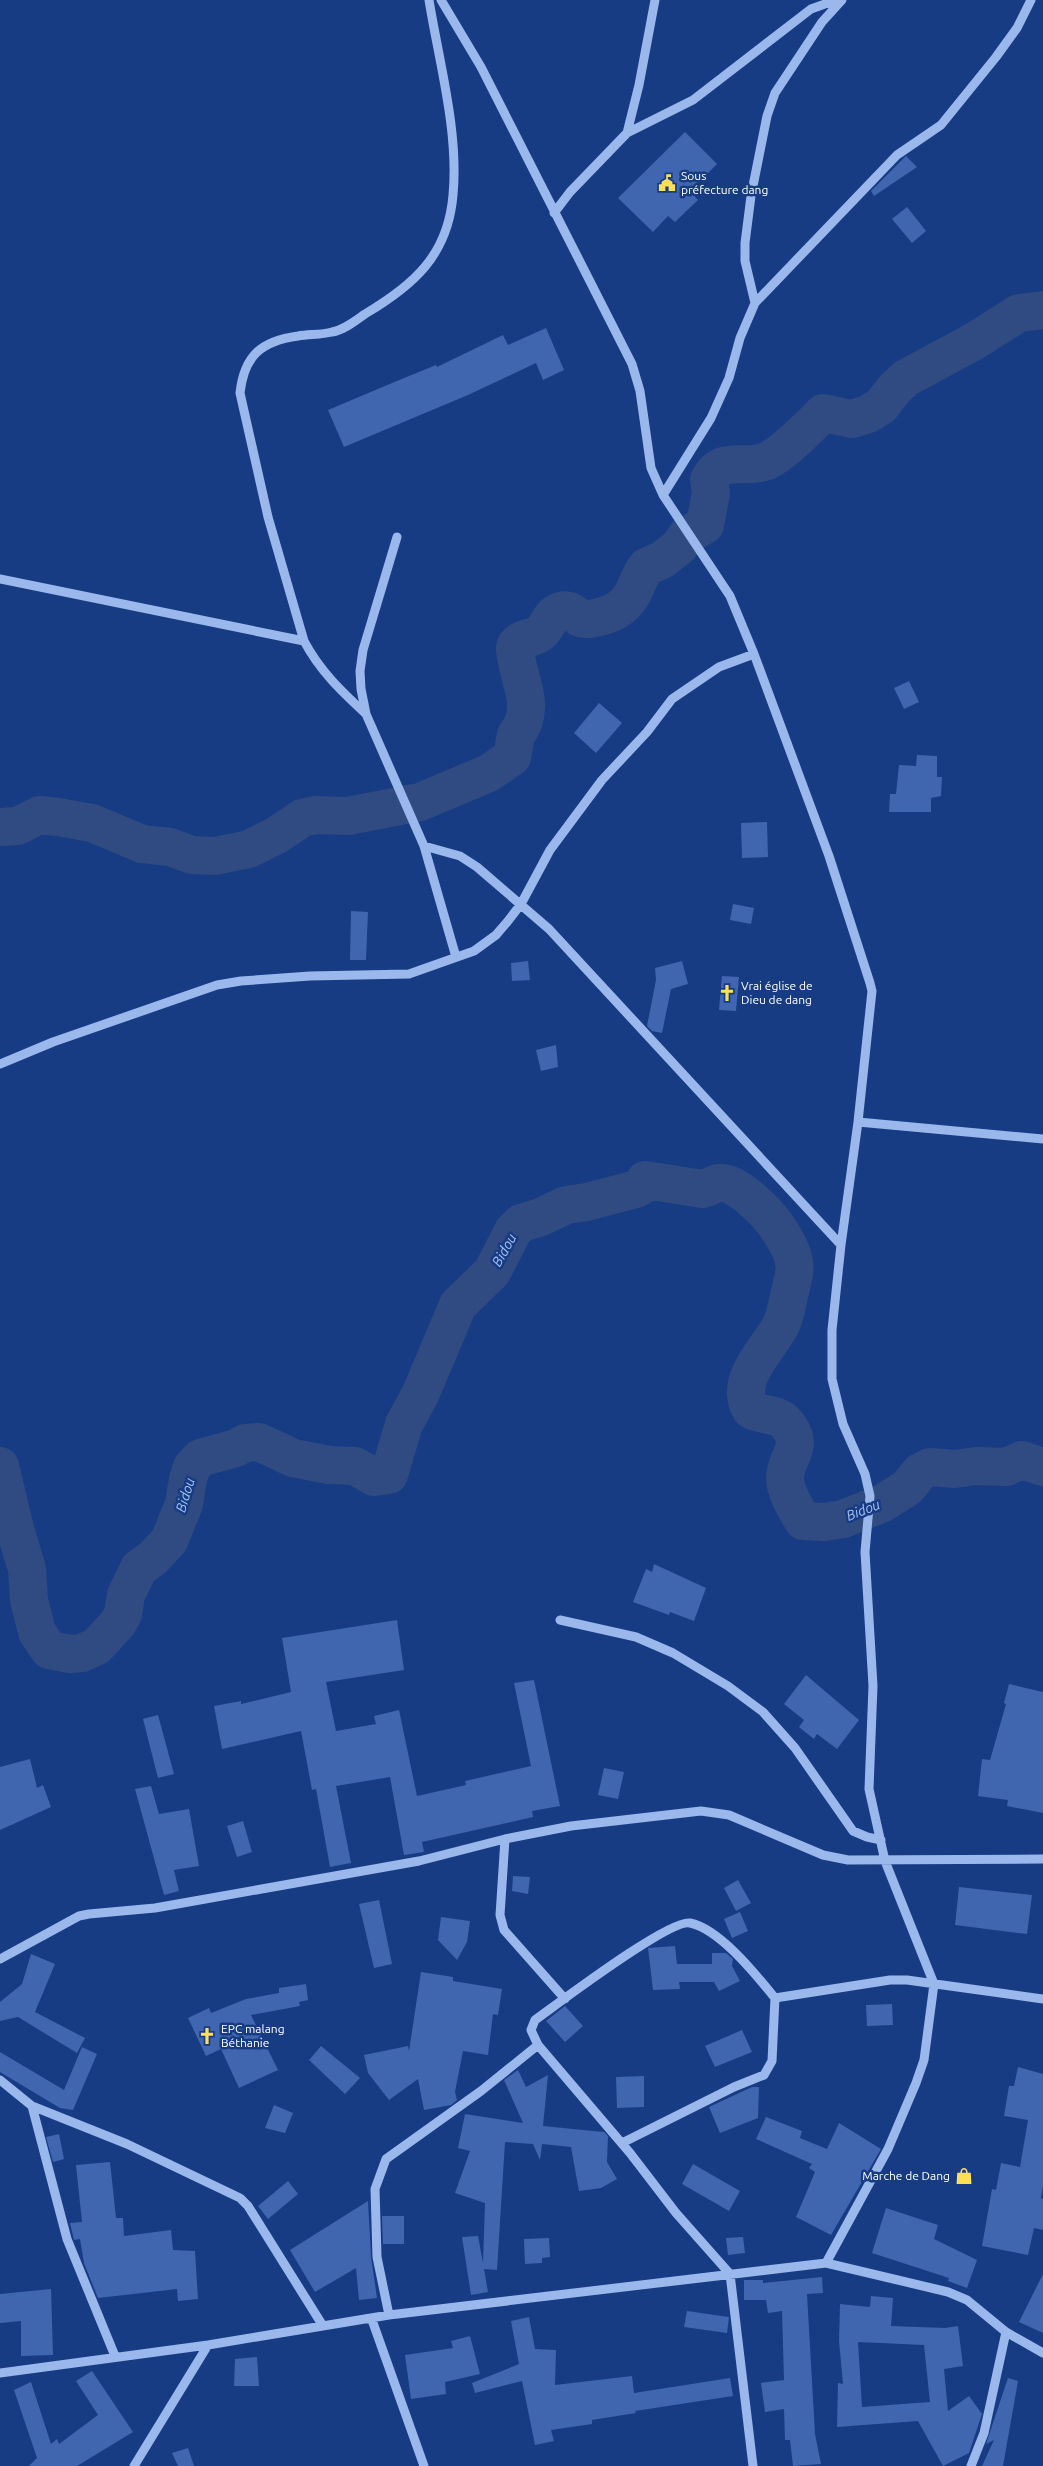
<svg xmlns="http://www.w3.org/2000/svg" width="1043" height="2466" font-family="Ubuntu,sans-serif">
<rect width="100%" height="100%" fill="#173c84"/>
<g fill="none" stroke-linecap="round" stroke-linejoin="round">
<!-- river -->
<path stroke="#304b81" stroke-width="38" d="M0,827L18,826L39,815L58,817L92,823L142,844L170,847L192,855L215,856L249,849L277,835L302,818L315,815L348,816L420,802L489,773L512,757C514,750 514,742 516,735C518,731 521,729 522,725C526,718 527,703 525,695C524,687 513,652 515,647C519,638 529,639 537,635C548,630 548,615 560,611C570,608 573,614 580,618C590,622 612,614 620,608C636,597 636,580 646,567L662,560L680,546L686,536L705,525L711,493L709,480C721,455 743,469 764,462C780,457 810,426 823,413L852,419L868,414L881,406L895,388L906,378L973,342L1019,313L1043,310
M0,1466L15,1529L27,1569L29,1600L37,1632L49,1650L70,1654L82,1653L97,1646L118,1623L123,1614L126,1595L139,1568L153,1558L169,1541L184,1504L188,1479L192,1467L200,1458L236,1448L245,1443L259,1442L293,1458L329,1465L355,1466L374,1477L389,1475L404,1424L420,1395L458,1305L492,1272L513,1231L521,1223L541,1217L566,1205L587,1202L636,1189L643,1185L645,1180L703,1189C709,1188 714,1183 720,1183C734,1181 756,1203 766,1213C776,1224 792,1247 794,1262C796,1271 792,1282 790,1292C787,1303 786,1315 781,1325C768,1350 733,1380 751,1410C760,1415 777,1414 784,1421C808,1446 785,1456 785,1478C785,1492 796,1509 803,1521L824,1522L843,1519L881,1504L907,1488L920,1472L930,1467L955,1469L976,1466L1006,1467L1022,1460L1043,1467"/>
</g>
<!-- building -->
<path fill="#3f66ae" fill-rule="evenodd" d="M685,132L717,164L690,191L698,200L675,222L668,216L653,232L618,198Z
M906,156L917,167L874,196L871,191Z
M907,207L926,231L912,243L892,219Z
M546,328L564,370L543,380L536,363L468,395L344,447L328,410L392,383L436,365L437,367L503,335L508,345Z
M909,681L919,702L904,709L894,688Z
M599,703L622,723L596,753L574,733Z
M917,755L937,756V777H942L941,796L931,798V812H889L890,794H896L899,765L916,766Z
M767,822L768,857L742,858L741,823Z
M733,904L754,908L751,924L730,920Z
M351,911L368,912L366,960H350Z
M528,961L530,980L512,981L511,963Z
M682,961L688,984L671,989L662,1033L652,1031L647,1026L656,980L655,968Z
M722,976L739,977L736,1011L719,1010Z
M556,1045L558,1067L541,1071L536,1050Z
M654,1564L706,1588L694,1621L670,1612L669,1615L633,1602L646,1569L652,1572Z
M397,1620L404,1670L326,1682L336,1731L376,1724L374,1716L399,1710L417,1796L466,1785L465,1781L531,1766L514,1683L534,1680L560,1806L532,1811L533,1817L422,1842L424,1852L404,1855L390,1777L336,1786L351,1863L330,1867L316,1789L312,1790L301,1731L222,1749L214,1706L241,1701V1704L291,1692L282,1638Z
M806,1675L859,1720L837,1749L817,1734L814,1739L799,1727L804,1720L784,1704Z
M1009,1684L1043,1692V1813L1007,1806L1008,1800L978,1796L982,1759L990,1760L1006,1704L1004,1703Z
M158,1715L174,1774L158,1778L143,1719Z
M30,1759L37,1788L43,1785L51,1807L0,1830V1767Z
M604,1768L624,1772L618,1799L598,1795Z
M151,1786L159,1814L189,1809L199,1866L174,1870L179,1891L164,1895L135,1789Z
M243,1821L252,1852L237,1857L227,1826Z
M513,1876L530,1877L528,1894L512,1891Z
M738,1880L751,1903L736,1911L724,1888Z
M959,1887L1032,1895L1027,1934L955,1925Z
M379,1900L392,1964L374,1968L359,1904Z
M740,1912L748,1931L732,1938L724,1919Z
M441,1917L470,1921L467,1942L457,1960L438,1940Z
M675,1946L677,1964H712V1953H726L733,1959L732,1966L740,1981L719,1991L714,1982H679L680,1989L653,1990L648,1948Z
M31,1954L55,1964L35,2012L85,2038L77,2053L18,2017L0,2021V2002L22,1984Z
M421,1972L453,1977V1981L502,1989L498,2015L493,2014L488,2055L463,2051L455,2092L457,2100L451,2105L424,2110L418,2079L389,2100L368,2073L364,2055L408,2046L409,2051Z
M306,1984L308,2000L299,2002L300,2006L251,2015L278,2070L239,2088L221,2049L206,2056L188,2018L209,2008L211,2013L246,1999L279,1993V1988Z
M892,2004L893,2025L867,2026L866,2005Z
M565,2006L583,2026L565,2042L546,2021Z
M742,2030L752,2052L715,2067L705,2046Z
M321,2046L360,2078L345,2094L309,2060Z
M82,2047L97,2054L73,2110L60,2108L0,2072V2052L64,2090Z
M1018,2067L1043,2074V2185L1041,2198L1043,2199V2230L1034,2228L1028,2255L982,2246L992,2189L996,2190L1001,2163L1020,2167L1028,2120L1004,2116L1009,2086H1014Z
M518,2070L526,2087L548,2075L543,2126L604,2132L608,2136L607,2162L617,2179L601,2188L579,2191L571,2147L542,2144L540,2160L533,2144L505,2142L497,2270L484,2269L488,2292L471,2295L462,2237L478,2236L483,2263L485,2203L455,2193L470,2151L458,2148L465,2114L523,2123L504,2080Z
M644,2076V2107L617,2108L616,2077Z
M752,2087H759L758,2118L720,2133L709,2107Z
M274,2105L293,2113L285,2133L265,2128Z
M766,2117L802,2131L800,2138L827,2149L839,2123L881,2149L831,2235L796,2217L815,2172L809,2168L812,2164L756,2139Z
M59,2134L64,2159L53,2162L46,2137Z
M110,2162L116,2218H123L124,2236L171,2230L173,2250L195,2251L198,2299L178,2301L177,2289L98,2298L84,2263L80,2239L74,2240L70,2223L82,2222L76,2165Z
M693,2164L740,2191L729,2211L682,2184Z
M288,2181L298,2194L268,2219L258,2206Z
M368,2201L371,2257L377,2298L359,2300L356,2268L315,2292L290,2250Z
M886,2208L938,2225L934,2239L977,2260L967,2288L948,2281L949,2278L872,2253Z
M382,2216H404V2244H383Z
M743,2237L745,2253L728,2255L726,2238Z
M549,2238L550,2257L542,2258V2263L525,2264L524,2239Z
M1043,2274V2333L1019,2322Z
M822,2277L823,2293L807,2294L815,2434L821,2464L793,2466L790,2440H785L784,2409L765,2412L761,2383L784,2380L782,2311L768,2313L766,2300H744V2280H763V2283Z
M51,2289L53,2355L21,2356V2321L0,2323V2294Z
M871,2296L893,2298L891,2326L945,2328L958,2326L963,2366L944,2369L948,2411L969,2396L982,2414L969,2453L943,2466L918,2421L837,2427L838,2383L843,2384L839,2341L840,2304L870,2307ZM858,2342L924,2345L930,2402L862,2407Z
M687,2311L729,2317L727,2333L684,2327Z
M529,2317L535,2349L556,2350L555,2385L632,2376L634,2393L730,2378L733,2396L635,2411L636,2413L592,2420V2424L551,2430L554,2441L535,2445L522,2381L475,2393L472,2383L519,2364L511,2321Z
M470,2336L480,2374L445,2382L446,2394L411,2399L405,2355L453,2348L451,2341Z
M257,2357L259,2386H234L235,2359Z
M92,2371L133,2432L77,2466H29L37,2458L14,2390L31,2382L51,2444L57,2439L59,2444L98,2415L76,2381Z
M1008,2378L1018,2381L1003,2466H982L994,2440L986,2444Z
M188,2448L194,2466H178L172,2453Z"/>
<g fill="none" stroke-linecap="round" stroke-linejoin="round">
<!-- minor -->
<path stroke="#9bb8ed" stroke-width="9" d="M441,0L481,67L632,364L640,391L651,468L663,495
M627,133L693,100L811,9L836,0
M554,213L570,192L627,133L639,85L655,0
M755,303L745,261V243L751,196L767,116L775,93L822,22L842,0
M397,537L363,650L360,671L361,689L366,714L424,846L456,957
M0,579L304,641
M366,714C341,691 320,671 304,641L268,517L240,393C244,356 261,341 298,336C309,334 321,335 332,332C344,330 355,321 365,314C414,285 448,255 453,195C459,132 439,62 429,0
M424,846L460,856L477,867L549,929L841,1245L832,1330V1379L843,1424L865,1474L870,1496L865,1552L873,1686L869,1789L885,1861L934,1984L924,2060L916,2083L888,2149L826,2263
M0,1064L53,1042L217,985L241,981L310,976L409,974L474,951L496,935L508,921L521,904L550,850L602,780L647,732L672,699L719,667L754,654
M858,1122L1043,1139
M841,1245L858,1122L872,991L870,983L829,856L754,654L730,596L663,495L711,418L729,378L740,338L755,303L897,155L941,125L996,57L1017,28L1031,0
M560,1620L636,1637L673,1653L728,1686L763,1712L795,1748L853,1831L867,1837L881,1840
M505,1839L500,1915L504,1930L565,1999
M0,1959L79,1916L89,1914L155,1908L419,1861L505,1839L571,1826L701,1811L729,1815L823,1855L848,1860L1043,1859
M775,1998L890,1980H907L1043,1999
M0,2080L32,2106L127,2144L240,2198L248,2206L323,2326
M32,2106L67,2239L115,2356
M622,2143L734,2087L764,2075L772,2061L775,1998C757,1976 720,1929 690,1923C669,1919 559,2003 535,2020L531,2030L538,2045L630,2153L676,2213L730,2274L753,2466
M389,2315L377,2257L375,2189L386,2159L481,2091L538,2045
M372,2320L424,2466
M0,2373L208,2345L389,2315L826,2263L948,2292L967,2300L1006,2332L1043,2353
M134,2466L208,2345
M971,2466L984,2433L1006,2332"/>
</g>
<!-- icons -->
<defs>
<g id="civic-bare" transform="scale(1.35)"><path d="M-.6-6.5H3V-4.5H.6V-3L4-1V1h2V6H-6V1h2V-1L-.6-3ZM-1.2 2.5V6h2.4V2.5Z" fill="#ffdf57" stroke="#173c84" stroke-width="2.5" paint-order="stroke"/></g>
<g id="church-bare" transform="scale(1.35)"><path d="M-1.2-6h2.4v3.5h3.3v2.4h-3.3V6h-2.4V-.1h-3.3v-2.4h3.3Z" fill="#ffdf57" stroke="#173c84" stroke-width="2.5" paint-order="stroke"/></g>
<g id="shop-bare" transform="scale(1.35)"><path d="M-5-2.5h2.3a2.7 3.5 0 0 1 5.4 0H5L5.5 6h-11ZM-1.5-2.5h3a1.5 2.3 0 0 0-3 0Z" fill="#ffdf57" stroke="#173c84" stroke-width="2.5" paint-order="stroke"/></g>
</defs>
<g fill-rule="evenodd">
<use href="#civic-bare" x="667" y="183"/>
<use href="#church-bare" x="727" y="993"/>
<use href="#church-bare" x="207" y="2036"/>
<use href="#shop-bare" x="964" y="2176"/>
</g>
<g text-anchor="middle" stroke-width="5" stroke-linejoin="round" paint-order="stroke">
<!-- poi labels -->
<g font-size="12" fill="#fff" stroke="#173c84" text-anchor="start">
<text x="681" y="180">Sous<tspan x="681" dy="14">préfecture dang</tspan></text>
<text x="741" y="990">Vrai église de<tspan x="741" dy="14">Dieu de dang</tspan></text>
<text x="221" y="2033">EPC malang<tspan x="221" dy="14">Béthanie</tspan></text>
<text x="950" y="2180" text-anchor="end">Marche de Dang</text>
</g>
<!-- water labels -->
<g font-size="14" font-style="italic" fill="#a7c2f4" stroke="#173c84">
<text transform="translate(504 1250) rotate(-61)" y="5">Bidou</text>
<text transform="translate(185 1495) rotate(-73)" y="5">Bidou</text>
<text transform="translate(863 1510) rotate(-21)" y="5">Bidou</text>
</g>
</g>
</svg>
